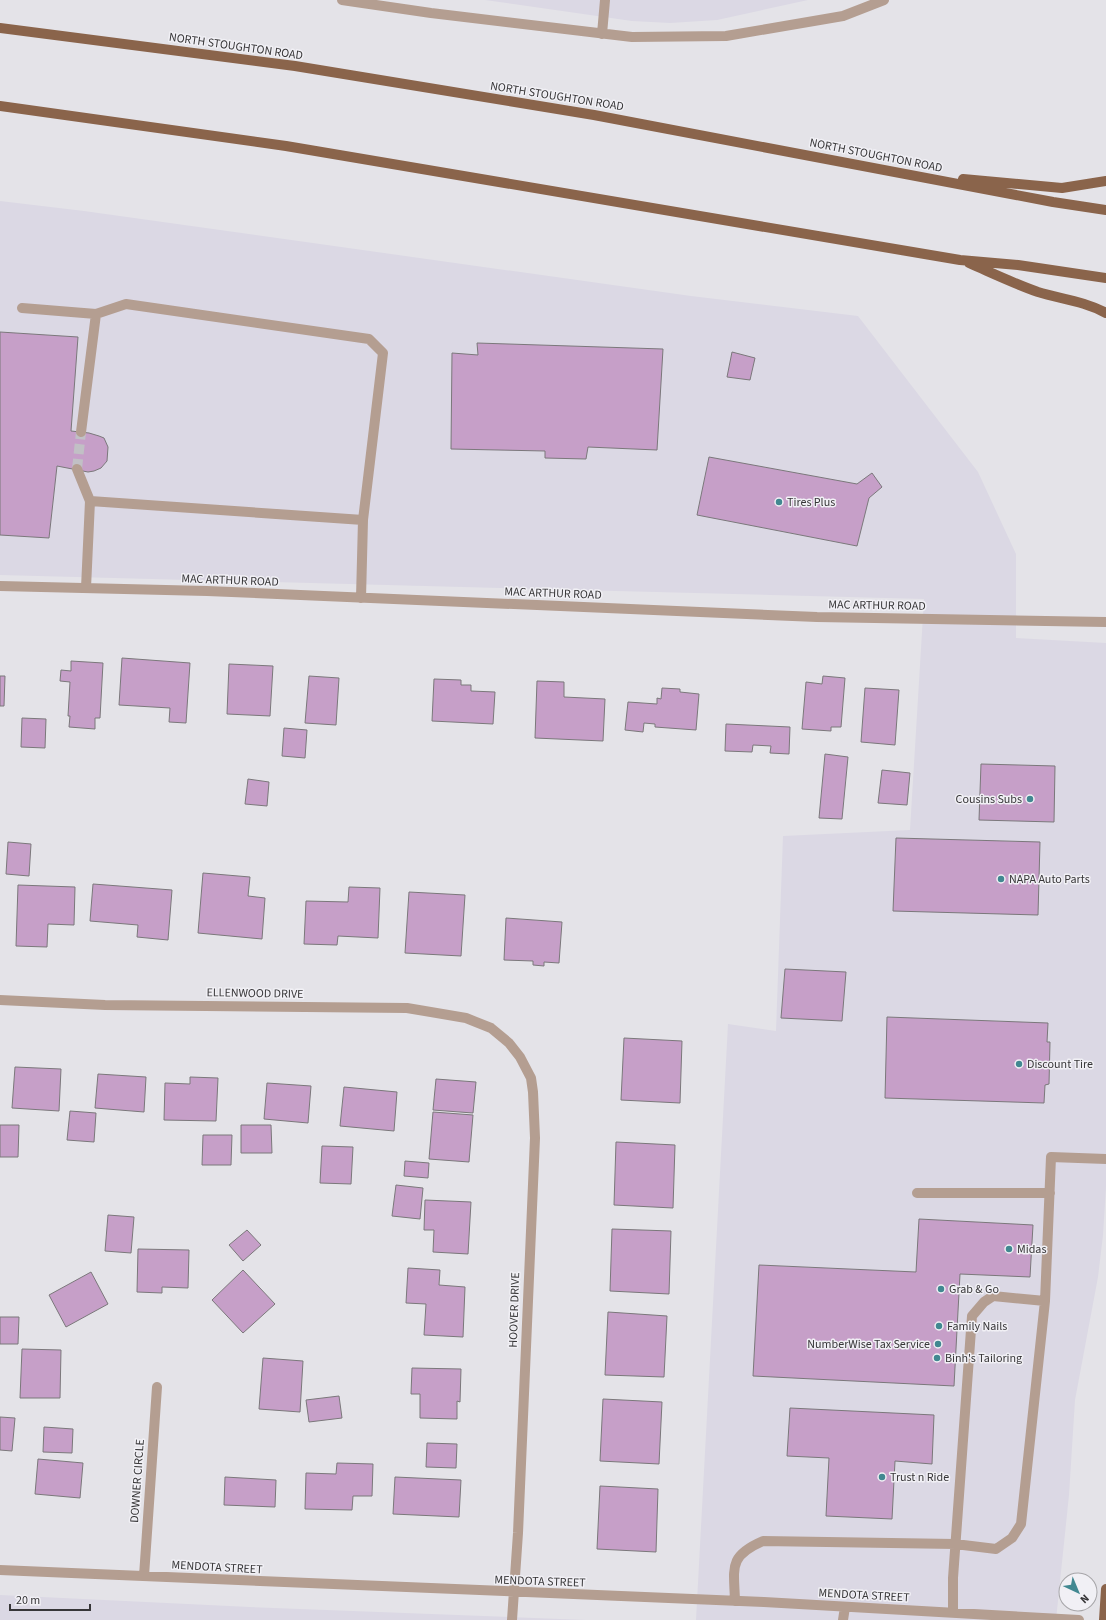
<svg xmlns="http://www.w3.org/2000/svg" width="1106" height="1620" font-family="'Source Sans 3',sans-serif">
<rect width="100%" height="100%" fill="#e4e3e8"/>
<!-- built -->
<path fill="#dbd8e4" d="M485,0H808L717,20L670,23L632,21Z
M0,201L84,211L691,296L858,316L978,472L1016,554V638L1106,643V1187L1103,1235L1098,1277L1075,1400L1069,1495L1056,1620H696L728,1024L776,1031L783,836L910,830L924,599L0,575Z
M0,1595L250,1607L586,1620H0Z"/>
<!-- building -->
<path fill="#c69fc8" stroke="#7b787b" d="M0,332L78,337L71,431L89,433L99,436L104,438L108,447L107,461L101,468L94,471L88,472L57,466L49,538L0,535Z
M477,343L663,349L657,450L588,447L586,459L545,458V451L451,449L452,353L478,355Z
M732,352L755,358L750,380L727,377Z
M709,457L857,484L872,473L882,487L869,498L857,546L697,515Z
M122,658L190,663L186,723L169,722L170,708L119,705Z
M71,661L103,663L100,718H95V729L69,727L70,716H68L70,682L60,681L61,670L71,671Z
M229,664L273,666L270,716L227,714Z
M0,676H5L4,706H0Z
M309,676L339,678L336,725L305,723Z
M823,676L845,678L841,727H831V731L802,729L806,682L822,684Z
M434,679L461,680V685H471V691L495,692L493,724L432,721Z
M537,681L564,682V697L605,699L603,741L535,738Z
M662,688L680,689V692L699,694L696,730L655,727V724L644,723L643,732L625,730L628,702L657,704V698L661,699Z
M865,688L899,690L895,745L861,742Z
M22,718L46,719L45,748L21,747Z
M726,724L790,727L789,754L770,753L771,746L753,745L752,752L725,751Z
M284,728L307,730L305,758L282,756Z
M825,754L848,757L842,819L819,818Z
M981,764L1055,766L1054,822L979,820Z
M882,770L910,773L907,805L878,803Z
M248,779L269,782L267,806L245,804Z
M896,838L1040,842L1038,915L893,911Z
M8,842L31,844L29,876L6,874Z
M203,873L250,877L248,896L265,898L262,939L198,933Z
M93,884L172,890L168,940L137,937L138,925L90,921Z
M18,885L75,887L74,925L48,924L47,947L16,946Z
M349,887L380,888L378,938L338,936L337,945L304,944L306,901L348,902Z
M409,892L465,895L461,956L405,953Z
M506,918L562,922L559,963L544,962V966L533,965V961L504,960Z
M785,969L846,972L842,1021L781,1018Z
M887,1017L1048,1023L1047,1042H1050L1049,1084L1045,1085L1044,1103L885,1098Z
M624,1038L682,1041L680,1103L621,1100Z
M15,1067L61,1069L59,1111L12,1108Z
M98,1074L146,1077L144,1112L95,1108Z
M190,1077L218,1078L216,1121L164,1120L165,1083L190,1084Z
M436,1079L476,1082L473,1113L433,1110Z
M267,1083L311,1086L308,1123L264,1119Z
M344,1087L397,1092L394,1131L340,1126Z
M70,1111L96,1113L94,1142L67,1140Z
M433,1112L473,1115L469,1162L429,1159Z
M0,1125H19L18,1157H0Z
M241,1125H271L272,1153H241Z
M203,1135H232L231,1165H202Z
M616,1142L675,1145L673,1208L614,1205Z
M322,1146L353,1147L351,1184L320,1183Z
M405,1161L429,1163L428,1178L404,1176Z
M396,1185L423,1188L420,1219L392,1216Z
M425,1200L471,1202L468,1254L433,1252L434,1230H424Z
M108,1215L134,1217L131,1253L105,1251Z
M919,1219L1033,1225L1030,1277L960,1274L954,1386L753,1376L759,1265L916,1272Z
M612,1229L671,1231L669,1294L610,1291Z
M247,1230L261,1245L243,1261L229,1245Z
M138,1249L189,1250L188,1288L162,1287V1293L137,1292Z
M408,1268L440,1270L439,1285L465,1287L463,1337L424,1335L426,1304L406,1303Z
M243,1270L275,1304L243,1333L212,1300Z
M91,1272L108,1304L66,1327L49,1295Z
M608,1312L667,1316L664,1377L605,1375Z
M0,1317H19L18,1344H0Z
M22,1349L61,1350L60,1398H20Z
M263,1358L303,1361L300,1412L259,1409Z
M412,1368L461,1369L460,1402L457,1401V1419L420,1418V1394H411Z
M339,1396L342,1418L309,1422L306,1400Z
M603,1399L662,1402L659,1464L600,1461Z
M790,1408L934,1415L932,1464L895,1461L892,1519L826,1516L829,1458L787,1456Z
M0,1417L15,1418L12,1451L0,1450Z
M44,1427L73,1429L72,1453L43,1452Z
M427,1443L457,1444L456,1468L426,1467Z
M38,1459L83,1463L80,1498L35,1494Z
M337,1463L373,1464L372,1496H353L352,1510L305,1509L306,1473L336,1474Z
M225,1477L276,1480L275,1507L224,1505Z
M395,1477L461,1480L459,1517L393,1514Z
M600,1486L658,1489L656,1552L597,1549Z"/>
<g fill="none" stroke-linecap="round" stroke-linejoin="round">
<!-- minor-tunnel -->
<path stroke="#c1c0c5" stroke-width="10" stroke-dasharray="10 5" stroke-linecap="butt" d="M77,469L81,432"/>
<!-- minor -->
<path stroke="#b49e91" stroke-width="10" d="M342,0L431,13L632,37L726,36L843,16L884,0
M602,34L605,0
M22,308L96,314
M81,432L96,314L126,304L369,339L383,353L363,520
M77,469L90,501
M0,586L207,591L817,617L1106,622
M86,588L90,501L363,520L361,598
M0,1000L105,1005L407,1008L466,1018L491,1028L509,1043L520,1057L531,1078L533,1092L535,1138L518,1533L512,1620
M917,1193H1050
M0,1570L764,1602L1079,1620
M144,1576L157,1387
M735,1601C734,1568 728,1556 763,1541L955,1544L996,1549L1012,1538L1021,1524L1045,1301
M953,1613V1578L972,1316L984,1302L993,1296L1045,1301L1051,1157L1106,1159
M843,1620L845,1607"/>
<!-- major -->
<path stroke="#8a644b" stroke-width="10" d="M0,28L295,66L594,115L1053,202L1106,210
M0,106L286,146L960,260L1018,265L1106,278
M963,179L1062,188L1106,181
M969,263C992,273 1015,284 1038,292C1061,299 1084,301 1106,313
M1104,1620L1106,1589"/>
</g>
<!-- markers -->
<g fill="#418891" stroke="#f1f0f5" stroke-width="1.5">
<circle cx="779" cy="502" r="4"/>
<circle cx="1030" cy="799" r="4"/>
<circle cx="1001" cy="879" r="4"/>
<circle cx="1019" cy="1064" r="4"/>
<circle cx="1009" cy="1249" r="4"/>
<circle cx="941" cy="1289" r="4"/>
<circle cx="939" cy="1326" r="4"/>
<circle cx="938" cy="1344" r="4"/>
<circle cx="937" cy="1358" r="4"/>
<circle cx="882" cy="1477" r="4"/>
</g>
<g text-anchor="middle" stroke-width="3" stroke-linejoin="round" paint-order="stroke">
<!-- street labels -->
<g font-size="12" fill="#373638" stroke="#f1f0f5">
<text transform="translate(236 46) rotate(8)" y="4">NORTH STOUGHTON ROAD</text>
<text transform="translate(557 96) rotate(9)" y="4">NORTH STOUGHTON ROAD</text>
<text transform="translate(876 155) rotate(11)" y="4">NORTH STOUGHTON ROAD</text>
<text transform="translate(230 580) rotate(2)" y="4">MAC ARTHUR ROAD</text>
<text transform="translate(553 593) rotate(2)" y="4">MAC ARTHUR ROAD</text>
<text transform="translate(877 605) rotate(1)" y="4">MAC ARTHUR ROAD</text>
<text transform="translate(255 993) rotate(1)" y="4">ELLENWOOD DRIVE</text>
<text transform="translate(514 1310) rotate(-88)" y="4">HOOVER DRIVE</text>
<text transform="translate(137 1481) rotate(-86)" y="4">DOWNER CIRCLE</text>
<text transform="translate(217 1567) rotate(3)" y="4">MENDOTA STREET</text>
<text transform="translate(540 1581) rotate(2)" y="4">MENDOTA STREET</text>
<text transform="translate(864 1595) rotate(3)" y="4">MENDOTA STREET</text>
</g>
<!-- poi labels -->
<g font-size="12" fill="#373638" stroke="#f1f0f5" text-anchor="start">
<text x="787" y="506">Tires Plus</text>
<text x="1022" y="803" text-anchor="end">Cousins Subs</text>
<text x="1009" y="883">NAPA Auto Parts</text>
<text x="1027" y="1068">Discount Tire</text>
<text x="1017" y="1253">Midas</text>
<text x="949" y="1293">Grab &amp; Go</text>
<text x="947" y="1330">Family Nails</text>
<text x="930" y="1348" text-anchor="end">NumberWise Tax Service</text>
<text x="945" y="1362">Binh's Tailoring</text>
<text x="890" y="1481">Trust n Ride</text>
</g>
</g>
<!-- north arrow -->
<g transform="translate(1078 1592) rotate(136)"><circle r="19" fill="#f1f0f5" stroke="#a7a6a9"/>
<path d="M0-3L7 15L0 10L-7 15Z" fill="#418891"/>
<text y="-6" font-size="11" font-weight="bold" text-anchor="middle" fill="#373638">N</text>
</g>
<!-- scale -->
<path d="M10 1604v6h80v-6" fill="none" stroke="#373638" stroke-width="2"/>
<text x="16" y="1604" font-size="12" fill="#373638" stroke="#f1f0f5" stroke-width="3" paint-order="stroke">20 m</text>
</svg>
